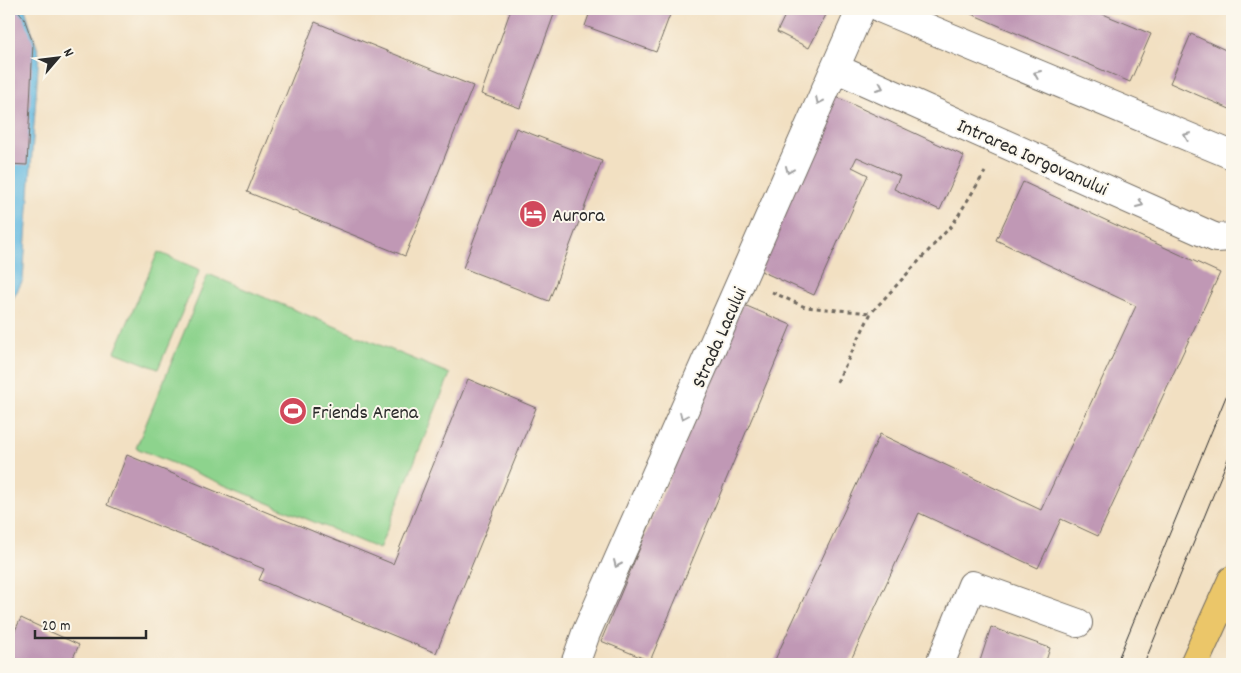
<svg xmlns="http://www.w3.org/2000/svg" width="1241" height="673" font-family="Dekko,sans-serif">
<rect width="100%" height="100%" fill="#fbf7ec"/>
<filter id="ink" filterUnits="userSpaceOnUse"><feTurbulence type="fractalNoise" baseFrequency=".02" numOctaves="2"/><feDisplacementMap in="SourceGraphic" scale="10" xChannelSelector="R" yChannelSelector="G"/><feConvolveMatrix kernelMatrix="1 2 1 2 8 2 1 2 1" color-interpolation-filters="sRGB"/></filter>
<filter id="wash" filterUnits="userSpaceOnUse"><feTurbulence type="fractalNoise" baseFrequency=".0096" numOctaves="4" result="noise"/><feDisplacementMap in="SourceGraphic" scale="20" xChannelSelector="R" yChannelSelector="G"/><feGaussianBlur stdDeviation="1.12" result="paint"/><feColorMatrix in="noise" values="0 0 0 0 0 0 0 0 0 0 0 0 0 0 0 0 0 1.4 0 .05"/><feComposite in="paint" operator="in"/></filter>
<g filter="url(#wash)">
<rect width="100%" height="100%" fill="#f2e0c2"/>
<!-- green -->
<path fill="#8dd38d" stroke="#5c7f5c" d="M158,252L200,270L158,369L115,352Z
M208,274L450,374L379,549L136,448Z"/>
<!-- water -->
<path fill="#63b9e0" stroke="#477286" d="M9,9H25L39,54L23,280L9,306Z"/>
<g id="blocks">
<!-- building -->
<path fill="#c098b5" d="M9,9H17L24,18L33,43L27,165L9,164Z
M511,9H556L520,108L481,94Z
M591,9H663L671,12L656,52L585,26Z
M788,9H829L809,48L777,32Z
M960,9H1091L1151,34L1130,82Z
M315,22L473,86L405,256L247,192Z
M1191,34L1232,53V110L1170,83Z
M830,94L964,156L940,210L894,189L900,176L857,157L852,167L868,175L814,295L752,267Z
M516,128L602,161L549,301L463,268Z
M1023,182L1220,273L1098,536L1061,519L1038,568L919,513L849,664H773L880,434L1041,510L1136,306L996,240Z
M742,304L791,325L650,661L601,641Z
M468,379L536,408L436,653L259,580L264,569L107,505L127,455L393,564Z
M21,618L79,645L70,664H9V643Z
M991,627L1050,648L1045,664H979Z"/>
</g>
</g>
<g filter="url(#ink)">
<use href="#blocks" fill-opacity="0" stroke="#716a60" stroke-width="1"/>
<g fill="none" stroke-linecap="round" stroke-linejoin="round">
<!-- minor casing -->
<g stroke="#716a60" stroke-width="30">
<path id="minor" d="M882,9L1232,155
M835,68L1216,238L1232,237
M575,664L586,633L861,9
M940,664L972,585L1078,623"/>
</g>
<!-- major casing -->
<g stroke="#716a60" stroke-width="30">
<path id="major" d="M1194,664L1232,580"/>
</g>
<!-- path -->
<path stroke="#716a60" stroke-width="3" stroke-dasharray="4 4" stroke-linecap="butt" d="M772,292L805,307L871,313
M837,382L871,313L953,224L985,172"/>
<!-- minor -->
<use href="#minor" stroke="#fff" stroke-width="28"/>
<!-- major -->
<use href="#major" stroke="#ebc669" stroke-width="28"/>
<!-- tram -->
<path stroke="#2b2b2b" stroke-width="1" d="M1116,664L1232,382
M1144,664L1232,449"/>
</g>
<!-- one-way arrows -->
<defs><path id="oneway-chevron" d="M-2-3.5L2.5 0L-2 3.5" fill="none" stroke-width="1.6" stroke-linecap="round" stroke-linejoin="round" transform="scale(1.25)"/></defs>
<g stroke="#a0a0a0">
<use href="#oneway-chevron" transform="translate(1037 74) rotate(-157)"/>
<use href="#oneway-chevron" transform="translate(880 87) rotate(24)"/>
<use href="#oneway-chevron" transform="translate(819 101) rotate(115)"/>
<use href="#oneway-chevron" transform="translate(1187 136) rotate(-157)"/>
<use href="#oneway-chevron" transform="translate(789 170) rotate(113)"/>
<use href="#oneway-chevron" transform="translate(1140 204) rotate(24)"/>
<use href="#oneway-chevron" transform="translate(683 416) rotate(114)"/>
<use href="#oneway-chevron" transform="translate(617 564) rotate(114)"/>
</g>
</g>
<!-- icons -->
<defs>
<g id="hotel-disc" transform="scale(1.4375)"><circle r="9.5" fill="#d1495b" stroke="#fbf7ec"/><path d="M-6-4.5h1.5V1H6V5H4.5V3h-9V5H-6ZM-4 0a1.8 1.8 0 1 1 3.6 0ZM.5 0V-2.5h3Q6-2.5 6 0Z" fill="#fff"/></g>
<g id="stadium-disc" transform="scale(1.4375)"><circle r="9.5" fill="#d1495b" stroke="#fbf7ec"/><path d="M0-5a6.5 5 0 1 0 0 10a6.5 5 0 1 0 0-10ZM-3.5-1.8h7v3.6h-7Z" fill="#fff"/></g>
</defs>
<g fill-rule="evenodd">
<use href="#hotel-disc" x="533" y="214"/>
<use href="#stadium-disc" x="293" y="411"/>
</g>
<g text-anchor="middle" stroke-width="4" stroke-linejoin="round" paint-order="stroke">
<!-- street labels -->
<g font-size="20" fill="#2b2b2b" stroke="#fbf7ec">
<text transform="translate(1033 156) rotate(24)" y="7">Intrarea Iorgovanului</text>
<text transform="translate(718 337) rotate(-66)" y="7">Strada Lacului</text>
</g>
<!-- poi labels -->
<g font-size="20" fill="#2b2b2b" stroke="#fbf7ec" text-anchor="start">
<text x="552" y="221">Aurora</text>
<text x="312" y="418">Friends Arena</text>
</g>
</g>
<!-- margin -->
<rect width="1241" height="673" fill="none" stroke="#fbf7ec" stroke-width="30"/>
<!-- north arrow -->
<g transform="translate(58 58) rotate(62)" stroke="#fbf7ec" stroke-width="4" paint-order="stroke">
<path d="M0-4L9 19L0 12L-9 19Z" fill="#2b2b2b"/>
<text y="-8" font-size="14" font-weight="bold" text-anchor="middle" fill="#2b2b2b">N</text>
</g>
<!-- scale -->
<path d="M35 630v8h111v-8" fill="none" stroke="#2b2b2b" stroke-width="2.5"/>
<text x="42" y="630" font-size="15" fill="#2b2b2b" stroke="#fbf7ec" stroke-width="4" paint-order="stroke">20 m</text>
</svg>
